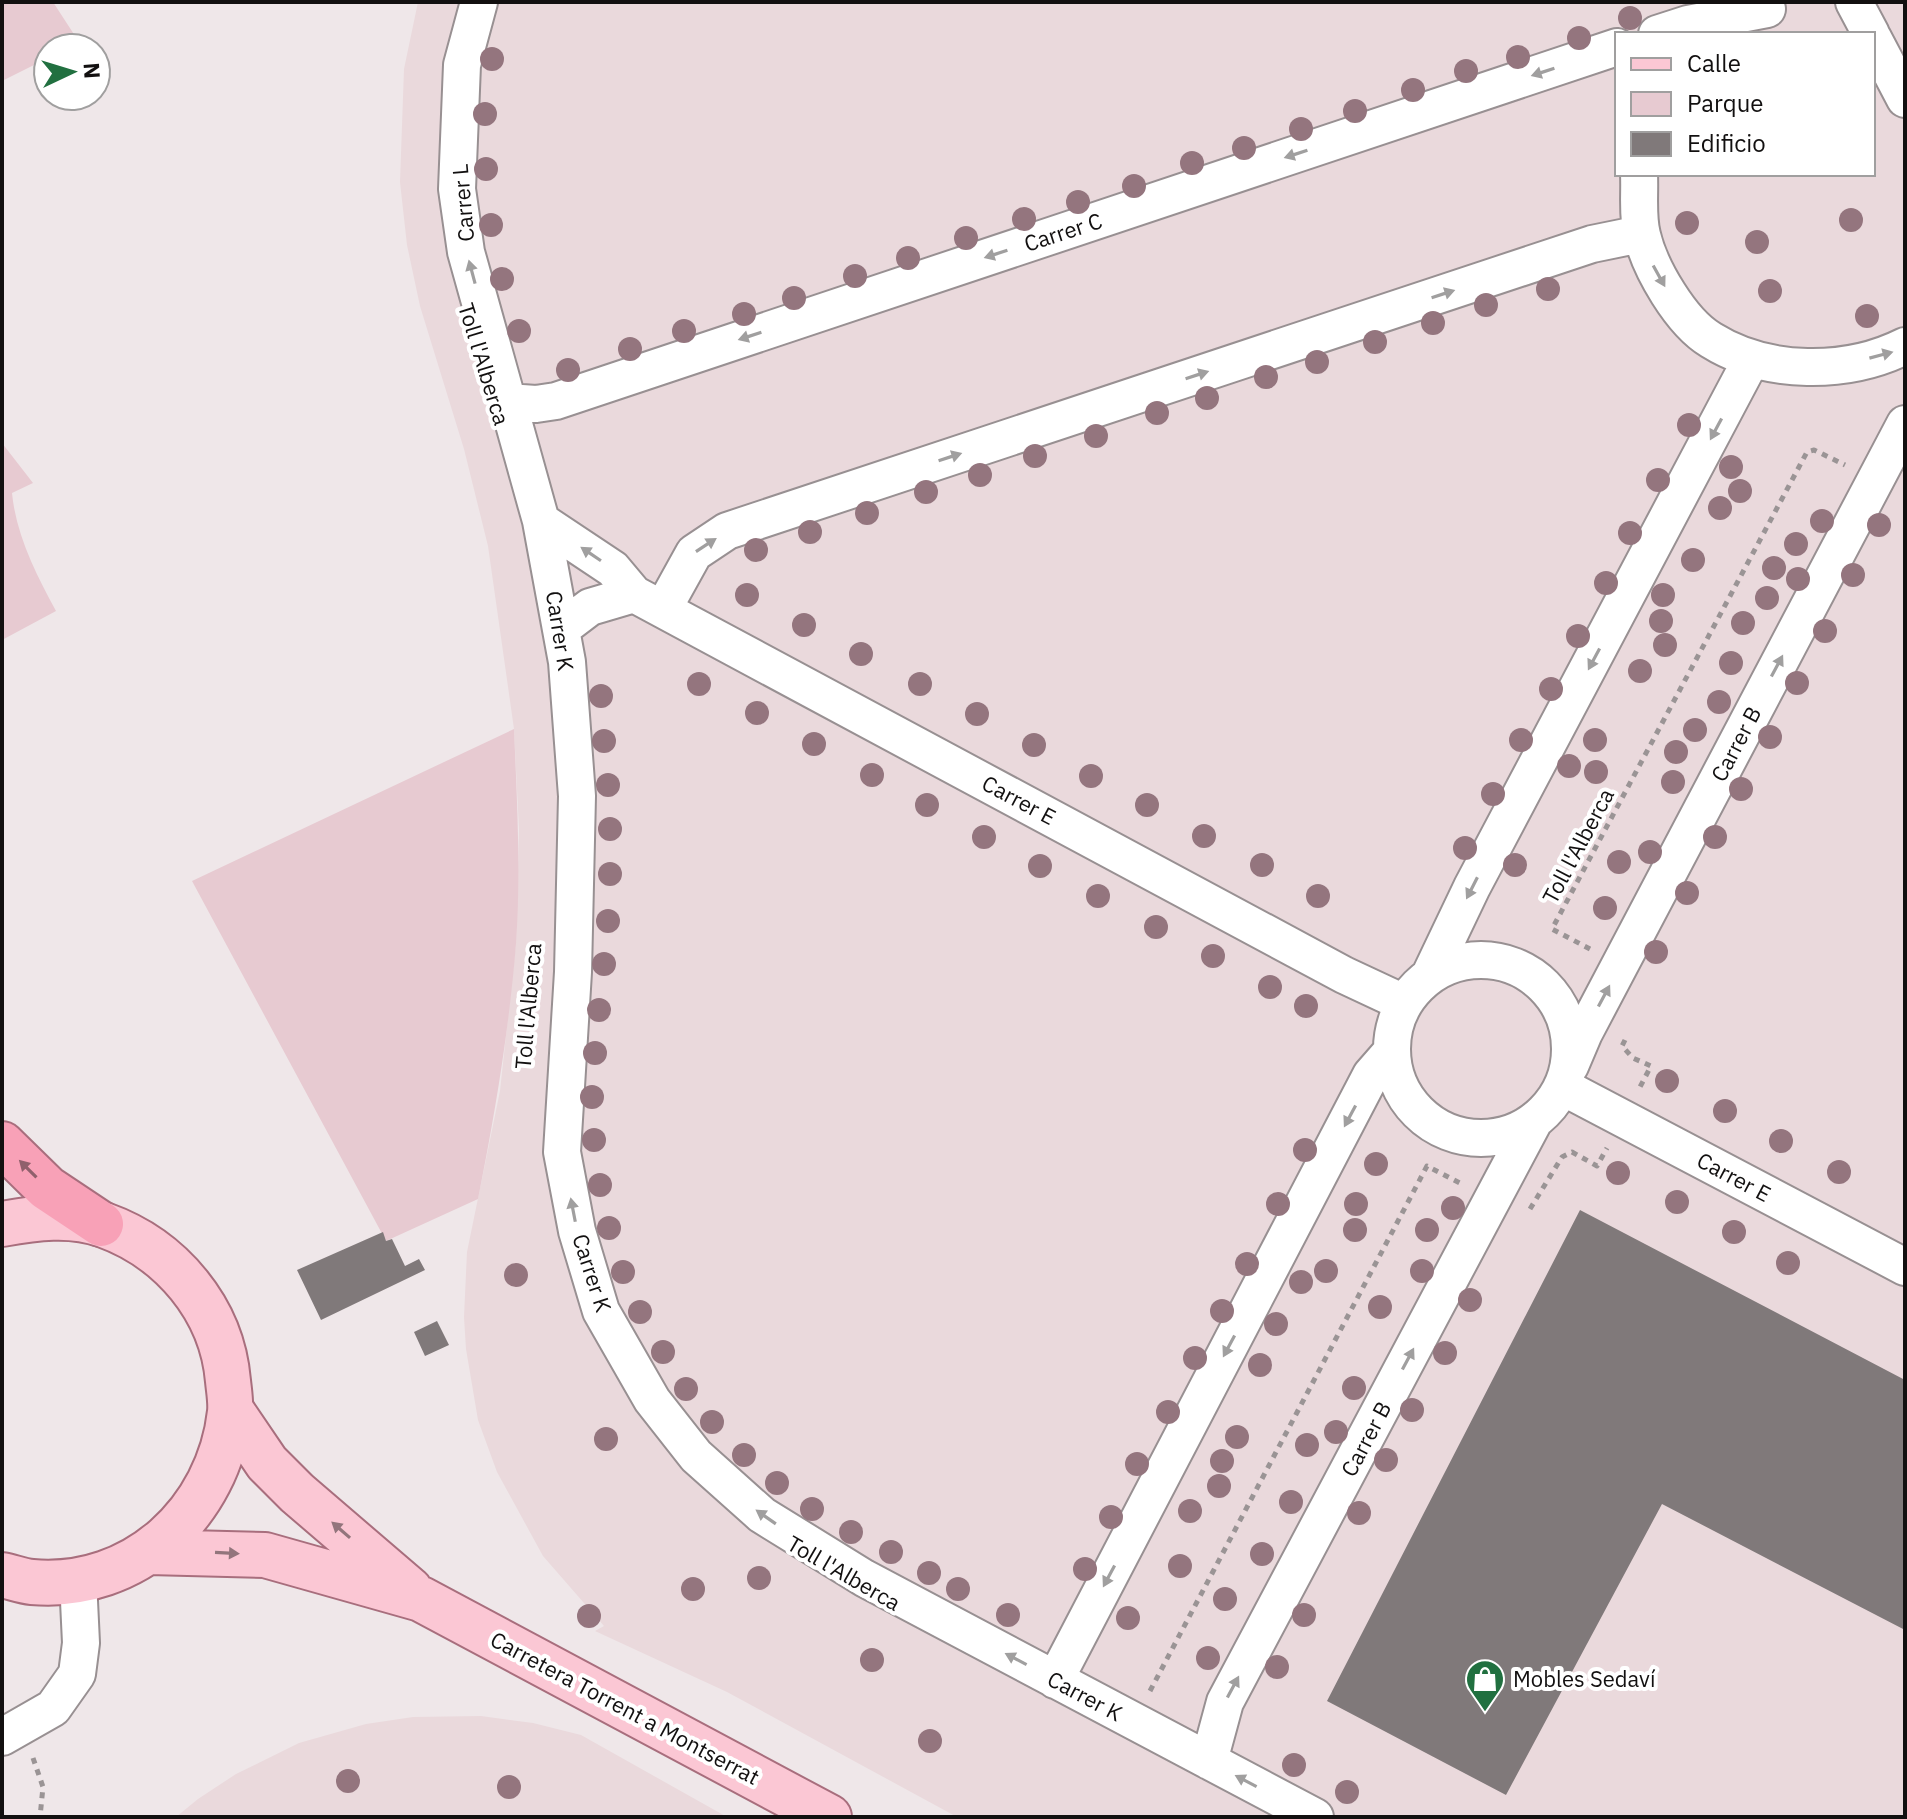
<svg xmlns="http://www.w3.org/2000/svg" width="1907" height="1819" font-family="'IBM Plex Sans',sans-serif">
<rect width="100%" height="100%" fill="#efe7e9"/>
<!-- built -->
<path fill="#ead9dc" fill-rule="evenodd" d="M418,2H1905V1817H957L727,1692L595,1631L604,1626L543,1556L497,1472L478,1420L466,1349L464,1317L467,1252L500,1091L516,943L519,829L514,729L488,546L464,449L420,306L407,245L400,182L404,69ZM1617,34H1873V174H1617Z
M481,1716L533,1723L581,1735L727,1817H176L198,1799L236,1774L299,1743L366,1724L413,1717Z"/>
<!-- green -->
<path fill="#e7cad1" d="M2,2H53L79,42L67,48H48V58L2,81Z
M2,443L33,483L12,493C16,535 36,574 56,611L2,640Z
M514,729C517,800 521,872 516,944C509,1030 495,1114 478,1199L386,1241L192,881Z"/>
<!-- building -->
<path fill="#80797a" d="M1580,1210L1905,1380V1630L1662,1504L1506,1795L1327,1701Z
M383,1232L386,1241L392,1239L405,1266L419,1259L425,1270L321,1320L297,1270Z
M437,1321L449,1345L425,1356L414,1332Z"/>
<g fill="none" stroke-linecap="round" stroke-linejoin="round">
<!-- minor casing -->
<g stroke="#989092" stroke-width="40">
<path id="minor" d="M479,2L462,65L457,189L466,252L541,521L567,662L577,796L573,972L562,1152L577,1231L601,1311L652,1400L696,1456L762,1515L864,1578L1315,1817
M1854,2L1871,34
M1657,34L1688,24L1767,9
M1873,38L1905,99
M1639,174C1640,194 1637,216 1642,235C1650,269 1681,322 1711,340C1767,375 1847,375 1905,346
M507,402L536,404L556,401L1617,47
M541,521L613,569L634,594L1344,975L1404,1003
M663,609L694,553L727,531L1592,244L1641,234
M561,629L590,607L634,594
M1392 1049a89 89 0 1 1 178 0a89 89 0 1 1-178 0Z
M1430,975L1472,887L1751,360
M1570,1066L1584,1033L1905,424
M1563,1087L1905,1267
M1055,1680L1371,1075L1392,1051
M2,1737L53,1708L77,1674L81,1643L78,1580
M1209,1761L1225,1702L1534,1121"/>
</g>
<!-- major casing -->
<g stroke="#a86e7d" stroke-width="48">
<path id="major" d="M2,1224C35,1218 71,1213 104,1225C171,1249 222,1309 228,1381C229,1391 231,1402 230,1412C219,1512 135,1591 32,1582C22,1581 12,1577 2,1575
M231,1410L267,1463L297,1493L410,1590
M149,1552L265,1555L421,1599L829,1817"/>
</g>
<!-- highway casing -->
<g stroke="#a86e7d" stroke-width="48">
<path id="highway" d="M2,1144L47,1188L101,1224"/>
</g>
<!-- path -->
<path stroke="#9a9495" stroke-width="5" stroke-dasharray="6 6" stroke-linecap="butt" d="M1590,949L1552,929L1807,452L1814,450L1845,465
M1625,1040L1622,1046L1633,1058L1651,1066L1640,1087
M1530,1209L1562,1157L1572,1152L1597,1166L1607,1148
M1150,1691L1427,1166L1460,1183
M33,1758L43,1787L40,1817"/>
<!-- minor -->
<use href="#minor" stroke="#fff" stroke-width="36"/>
<!-- major -->
<use href="#major" stroke="#fbc7d4" stroke-width="44"/>
<!-- highway -->
<use href="#highway" stroke="#f8a1b7" stroke-width="44"/>
</g>
<!-- trees -->
<g fill="#94757e">
<circle cx="1630" cy="18" r="12"/>
<circle cx="1579" cy="38" r="12"/>
<circle cx="1518" cy="57" r="12"/>
<circle cx="492" cy="59" r="12"/>
<circle cx="1466" cy="71" r="12"/>
<circle cx="1413" cy="90" r="12"/>
<circle cx="1355" cy="111" r="12"/>
<circle cx="485" cy="114" r="12"/>
<circle cx="1301" cy="129" r="12"/>
<circle cx="1244" cy="148" r="12"/>
<circle cx="1192" cy="163" r="12"/>
<circle cx="486" cy="169" r="12"/>
<circle cx="1134" cy="186" r="12"/>
<circle cx="1078" cy="202" r="12"/>
<circle cx="1024" cy="219" r="12"/>
<circle cx="1851" cy="220" r="12"/>
<circle cx="1687" cy="223" r="12"/>
<circle cx="491" cy="225" r="12"/>
<circle cx="966" cy="238" r="12"/>
<circle cx="1757" cy="242" r="12"/>
<circle cx="908" cy="258" r="12"/>
<circle cx="855" cy="276" r="12"/>
<circle cx="502" cy="279" r="12"/>
<circle cx="1548" cy="289" r="12"/>
<circle cx="1770" cy="291" r="12"/>
<circle cx="794" cy="298" r="12"/>
<circle cx="1486" cy="305" r="12"/>
<circle cx="744" cy="314" r="12"/>
<circle cx="1867" cy="316" r="12"/>
<circle cx="1433" cy="323" r="12"/>
<circle cx="519" cy="331" r="12"/>
<circle cx="684" cy="331" r="12"/>
<circle cx="1375" cy="342" r="12"/>
<circle cx="630" cy="349" r="12"/>
<circle cx="1317" cy="362" r="12"/>
<circle cx="568" cy="370" r="12"/>
<circle cx="1266" cy="377" r="12"/>
<circle cx="1207" cy="398" r="12"/>
<circle cx="1157" cy="413" r="12"/>
<circle cx="1689" cy="425" r="12"/>
<circle cx="1096" cy="436" r="12"/>
<circle cx="1035" cy="456" r="12"/>
<circle cx="1731" cy="467" r="12"/>
<circle cx="980" cy="475" r="12"/>
<circle cx="1658" cy="480" r="12"/>
<circle cx="1740" cy="491" r="12"/>
<circle cx="926" cy="492" r="12"/>
<circle cx="1720" cy="508" r="12"/>
<circle cx="867" cy="513" r="12"/>
<circle cx="1822" cy="521" r="12"/>
<circle cx="1879" cy="525" r="12"/>
<circle cx="810" cy="532" r="12"/>
<circle cx="1630" cy="533" r="12"/>
<circle cx="1796" cy="544" r="12"/>
<circle cx="756" cy="550" r="12"/>
<circle cx="1693" cy="560" r="12"/>
<circle cx="1774" cy="568" r="12"/>
<circle cx="1853" cy="575" r="12"/>
<circle cx="1798" cy="579" r="12"/>
<circle cx="1606" cy="583" r="12"/>
<circle cx="747" cy="595" r="12"/>
<circle cx="1663" cy="595" r="12"/>
<circle cx="1767" cy="598" r="12"/>
<circle cx="1661" cy="621" r="12"/>
<circle cx="1743" cy="623" r="12"/>
<circle cx="804" cy="625" r="12"/>
<circle cx="1825" cy="631" r="12"/>
<circle cx="1578" cy="636" r="12"/>
<circle cx="1665" cy="645" r="12"/>
<circle cx="861" cy="654" r="12"/>
<circle cx="1731" cy="663" r="12"/>
<circle cx="1640" cy="671" r="12"/>
<circle cx="1797" cy="683" r="12"/>
<circle cx="699" cy="684" r="12"/>
<circle cx="920" cy="684" r="12"/>
<circle cx="1551" cy="689" r="12"/>
<circle cx="601" cy="696" r="12"/>
<circle cx="1719" cy="702" r="12"/>
<circle cx="757" cy="713" r="12"/>
<circle cx="977" cy="714" r="12"/>
<circle cx="1695" cy="730" r="12"/>
<circle cx="1770" cy="737" r="12"/>
<circle cx="1521" cy="740" r="12"/>
<circle cx="1595" cy="740" r="12"/>
<circle cx="604" cy="741" r="12"/>
<circle cx="814" cy="744" r="12"/>
<circle cx="1034" cy="745" r="12"/>
<circle cx="1676" cy="752" r="12"/>
<circle cx="1569" cy="766" r="12"/>
<circle cx="1596" cy="772" r="12"/>
<circle cx="872" cy="775" r="12"/>
<circle cx="1091" cy="776" r="12"/>
<circle cx="1673" cy="782" r="12"/>
<circle cx="608" cy="785" r="12"/>
<circle cx="1741" cy="789" r="12"/>
<circle cx="1493" cy="794" r="12"/>
<circle cx="927" cy="805" r="12"/>
<circle cx="1147" cy="805" r="12"/>
<circle cx="610" cy="829" r="12"/>
<circle cx="1204" cy="836" r="12"/>
<circle cx="984" cy="837" r="12"/>
<circle cx="1715" cy="837" r="12"/>
<circle cx="1465" cy="848" r="12"/>
<circle cx="1650" cy="852" r="12"/>
<circle cx="1619" cy="862" r="12"/>
<circle cx="1262" cy="865" r="12"/>
<circle cx="1515" cy="865" r="12"/>
<circle cx="1040" cy="866" r="12"/>
<circle cx="610" cy="874" r="12"/>
<circle cx="1687" cy="893" r="12"/>
<circle cx="1098" cy="896" r="12"/>
<circle cx="1318" cy="896" r="12"/>
<circle cx="1605" cy="908" r="12"/>
<circle cx="608" cy="921" r="12"/>
<circle cx="1156" cy="927" r="12"/>
<circle cx="1656" cy="952" r="12"/>
<circle cx="1213" cy="956" r="12"/>
<circle cx="604" cy="964" r="12"/>
<circle cx="1270" cy="987" r="12"/>
<circle cx="1306" cy="1006" r="12"/>
<circle cx="599" cy="1010" r="12"/>
<circle cx="595" cy="1053" r="12"/>
<circle cx="1667" cy="1081" r="12"/>
<circle cx="592" cy="1097" r="12"/>
<circle cx="1725" cy="1111" r="12"/>
<circle cx="594" cy="1140" r="12"/>
<circle cx="1781" cy="1141" r="12"/>
<circle cx="1305" cy="1150" r="12"/>
<circle cx="1376" cy="1164" r="12"/>
<circle cx="1839" cy="1172" r="12"/>
<circle cx="1618" cy="1173" r="12"/>
<circle cx="600" cy="1185" r="12"/>
<circle cx="1677" cy="1202" r="12"/>
<circle cx="1278" cy="1204" r="12"/>
<circle cx="1356" cy="1204" r="12"/>
<circle cx="1453" cy="1208" r="12"/>
<circle cx="609" cy="1228" r="12"/>
<circle cx="1355" cy="1230" r="12"/>
<circle cx="1427" cy="1230" r="12"/>
<circle cx="1734" cy="1232" r="12"/>
<circle cx="1788" cy="1263" r="12"/>
<circle cx="1247" cy="1264" r="12"/>
<circle cx="1326" cy="1271" r="12"/>
<circle cx="1422" cy="1271" r="12"/>
<circle cx="623" cy="1272" r="12"/>
<circle cx="516" cy="1275" r="12"/>
<circle cx="1301" cy="1282" r="12"/>
<circle cx="1470" cy="1300" r="12"/>
<circle cx="1380" cy="1307" r="12"/>
<circle cx="1222" cy="1311" r="12"/>
<circle cx="640" cy="1312" r="12"/>
<circle cx="1276" cy="1324" r="12"/>
<circle cx="663" cy="1352" r="12"/>
<circle cx="1445" cy="1353" r="12"/>
<circle cx="1195" cy="1358" r="12"/>
<circle cx="1260" cy="1365" r="12"/>
<circle cx="1354" cy="1388" r="12"/>
<circle cx="686" cy="1389" r="12"/>
<circle cx="1412" cy="1410" r="12"/>
<circle cx="1168" cy="1412" r="12"/>
<circle cx="712" cy="1422" r="12"/>
<circle cx="1336" cy="1432" r="12"/>
<circle cx="1237" cy="1437" r="12"/>
<circle cx="606" cy="1439" r="12"/>
<circle cx="1307" cy="1445" r="12"/>
<circle cx="744" cy="1455" r="12"/>
<circle cx="1386" cy="1460" r="12"/>
<circle cx="1222" cy="1461" r="12"/>
<circle cx="1137" cy="1464" r="12"/>
<circle cx="777" cy="1483" r="12"/>
<circle cx="1219" cy="1486" r="12"/>
<circle cx="1291" cy="1502" r="12"/>
<circle cx="812" cy="1509" r="12"/>
<circle cx="1190" cy="1511" r="12"/>
<circle cx="1359" cy="1513" r="12"/>
<circle cx="1111" cy="1517" r="12"/>
<circle cx="851" cy="1532" r="12"/>
<circle cx="891" cy="1552" r="12"/>
<circle cx="1262" cy="1554" r="12"/>
<circle cx="1180" cy="1566" r="12"/>
<circle cx="1085" cy="1569" r="12"/>
<circle cx="929" cy="1573" r="12"/>
<circle cx="759" cy="1578" r="12"/>
<circle cx="693" cy="1589" r="12"/>
<circle cx="958" cy="1589" r="12"/>
<circle cx="1225" cy="1599" r="12"/>
<circle cx="1008" cy="1615" r="12"/>
<circle cx="1304" cy="1615" r="12"/>
<circle cx="589" cy="1616" r="12"/>
<circle cx="1128" cy="1618" r="12"/>
<circle cx="1208" cy="1658" r="12"/>
<circle cx="872" cy="1660" r="12"/>
<circle cx="1277" cy="1667" r="12"/>
<circle cx="930" cy="1741" r="12"/>
<circle cx="1294" cy="1765" r="12"/>
<circle cx="348" cy="1781" r="12"/>
<circle cx="509" cy="1787" r="12"/>
<circle cx="1347" cy="1792" r="12"/>
</g>
<!-- one-way arrows -->
<defs><path id="oneway-solid" d="M-6-.8H1V-3.2L6.5 0L1 3.2V.8H-6Z" transform="scale(2)"/></defs>
<g fill="#a09f9f">
<use href="#oneway-solid" transform="translate(1543 72) rotate(162)"/>
<use href="#oneway-solid" transform="translate(1296 154) rotate(162)"/>
<use href="#oneway-solid" transform="translate(996 254) rotate(162)"/>
<use href="#oneway-solid" transform="translate(472 272) rotate(-105)"/>
<use href="#oneway-solid" transform="translate(1659 276) rotate(61)"/>
<use href="#oneway-solid" transform="translate(1443 294) rotate(-18)"/>
<use href="#oneway-solid" transform="translate(750 336) rotate(162)"/>
<use href="#oneway-solid" transform="translate(1881 355) rotate(-15)"/>
<use href="#oneway-solid" transform="translate(1197 375) rotate(-18)"/>
<use href="#oneway-solid" transform="translate(1716 429) rotate(118)"/>
<use href="#oneway-solid" transform="translate(950 457) rotate(-18)"/>
<use href="#oneway-solid" transform="translate(706 545) rotate(-33)"/>
<use href="#oneway-solid" transform="translate(591 554) rotate(-146)"/>
<use href="#oneway-solid" transform="translate(1594 659) rotate(118)"/>
<use href="#oneway-solid" transform="translate(1777 666) rotate(-62)"/>
<use href="#oneway-solid" transform="translate(1472 888) rotate(117)"/>
<use href="#oneway-solid" transform="translate(1604 996) rotate(-62)"/>
<use href="#oneway-solid" transform="translate(1350 1116) rotate(118)"/>
<use href="#oneway-solid" transform="translate(573 1210) rotate(-101)"/>
<use href="#oneway-solid" transform="translate(1229 1346) rotate(118)"/>
<use href="#oneway-solid" transform="translate(1408 1359) rotate(-62)"/>
<use href="#oneway-solid" transform="translate(766 1517) rotate(-145)"/>
<use href="#oneway-solid" transform="translate(1109 1576) rotate(118)"/>
<use href="#oneway-solid" transform="translate(1016 1659) rotate(-152)"/>
<use href="#oneway-solid" transform="translate(1233 1687) rotate(-62)"/>
<use href="#oneway-solid" transform="translate(1246 1781) rotate(-152)"/>
</g>
<use fill="#90606c" href="#oneway-solid" transform="translate(28 1169) rotate(-135)"/>
<g fill="#92757c">
<use href="#oneway-solid" transform="translate(341 1530) rotate(-139)"/>
<use href="#oneway-solid" transform="translate(227 1553) rotate(3)"/>
</g>
<!-- icons -->
<defs>
<g id="shop-pin" transform="scale(2)"><path d="M0 17L-7.5 6A9.5 9.5 0 1 1 7.5 6Z" fill="#217040" stroke="#fff"/><path d="M-5-2.5h2.3a2.7 3.5 0 0 1 5.4 0H5L5.5 6h-11ZM-1.5-2.5h3a1.5 2.3 0 0 0-3 0Z" fill="#fff"/></g>
</defs>
<g fill-rule="evenodd">
<use href="#shop-pin" x="1485" y="1679"/>
</g>
<g text-anchor="middle" stroke-width="8" stroke-linejoin="round" paint-order="stroke">
<!-- street labels -->
<g font-size="22" fill="#121010" stroke="#fff">
<text transform="translate(463 203) rotate(-95)" y="8">Carrer L</text>
<text transform="translate(1063 232) rotate(-18)" y="8">Carrer C</text>
<text transform="translate(484 364) rotate(73)" y="8">Toll l'Alberca</text>
<text transform="translate(560 631) rotate(81)" y="8">Carrer K</text>
<text transform="translate(1736 744) rotate(-62)" y="8">Carrer B</text>
<text transform="translate(1019 800) rotate(28)" y="8">Carrer E</text>
<text transform="translate(1578 846) rotate(-62)" y="8">Toll l'Alberca</text>
<text transform="translate(528 1006) rotate(-85)" y="8">Toll l'Alberca</text>
<text transform="translate(1734 1177) rotate(28)" y="8">Carrer E</text>
<text transform="translate(592 1273) rotate(72)" y="8">Carrer K</text>
<text transform="translate(1366 1439) rotate(-62)" y="8">Carrer B</text>
<text transform="translate(844 1573) rotate(30)" y="8">Toll l'Alberca</text>
<text transform="translate(1085 1696) rotate(28)" y="8">Carrer K</text>
<text transform="translate(625 1708) rotate(28)" y="8">Carretera Torrent a Montserrat</text>
</g>
<!-- poi labels -->
<g font-size="22" fill="#121010" stroke="#fff" text-anchor="start">
<text x="1513" y="1687">Mobles Sedaví</text>
</g>
</g>
<!-- border -->
<rect width="1907" height="1819" fill="none" stroke="#121010" stroke-width="8"/>
<!-- legend -->
<rect x="1615" y="32" width="260" height="144" fill="#ffffff" stroke="#a09f9f" stroke-width="2"/>
<rect x="1631" y="58" width="40" height="12" fill="#fbc7d4" stroke="#a09f9f" stroke-width="2"/>
<text x="1687" y="72" font-size="24" fill="#121010">Calle</text>
<rect x="1631" y="92" width="40" height="24" fill="#e7cad1" stroke="#a09f9f" stroke-width="2"/>
<text x="1687" y="112" font-size="24" fill="#121010">Parque</text>
<rect x="1631" y="132" width="40" height="24" fill="#80797a" stroke="#a09f9f" stroke-width="2"/>
<text x="1687" y="152" font-size="24" fill="#121010">Edificio</text>
<!-- north arrow -->
<g transform="translate(72 72) rotate(86)"><circle r="38" fill="#ffffff" stroke="#a09f9f" stroke-width="2"/>
<path d="M0-6L14 30L0 20L-14 30Z" fill="#217040"/>
<text y="-12" font-size="22" font-weight="bold" text-anchor="middle" fill="#121010">N</text>
</g>
</svg>
